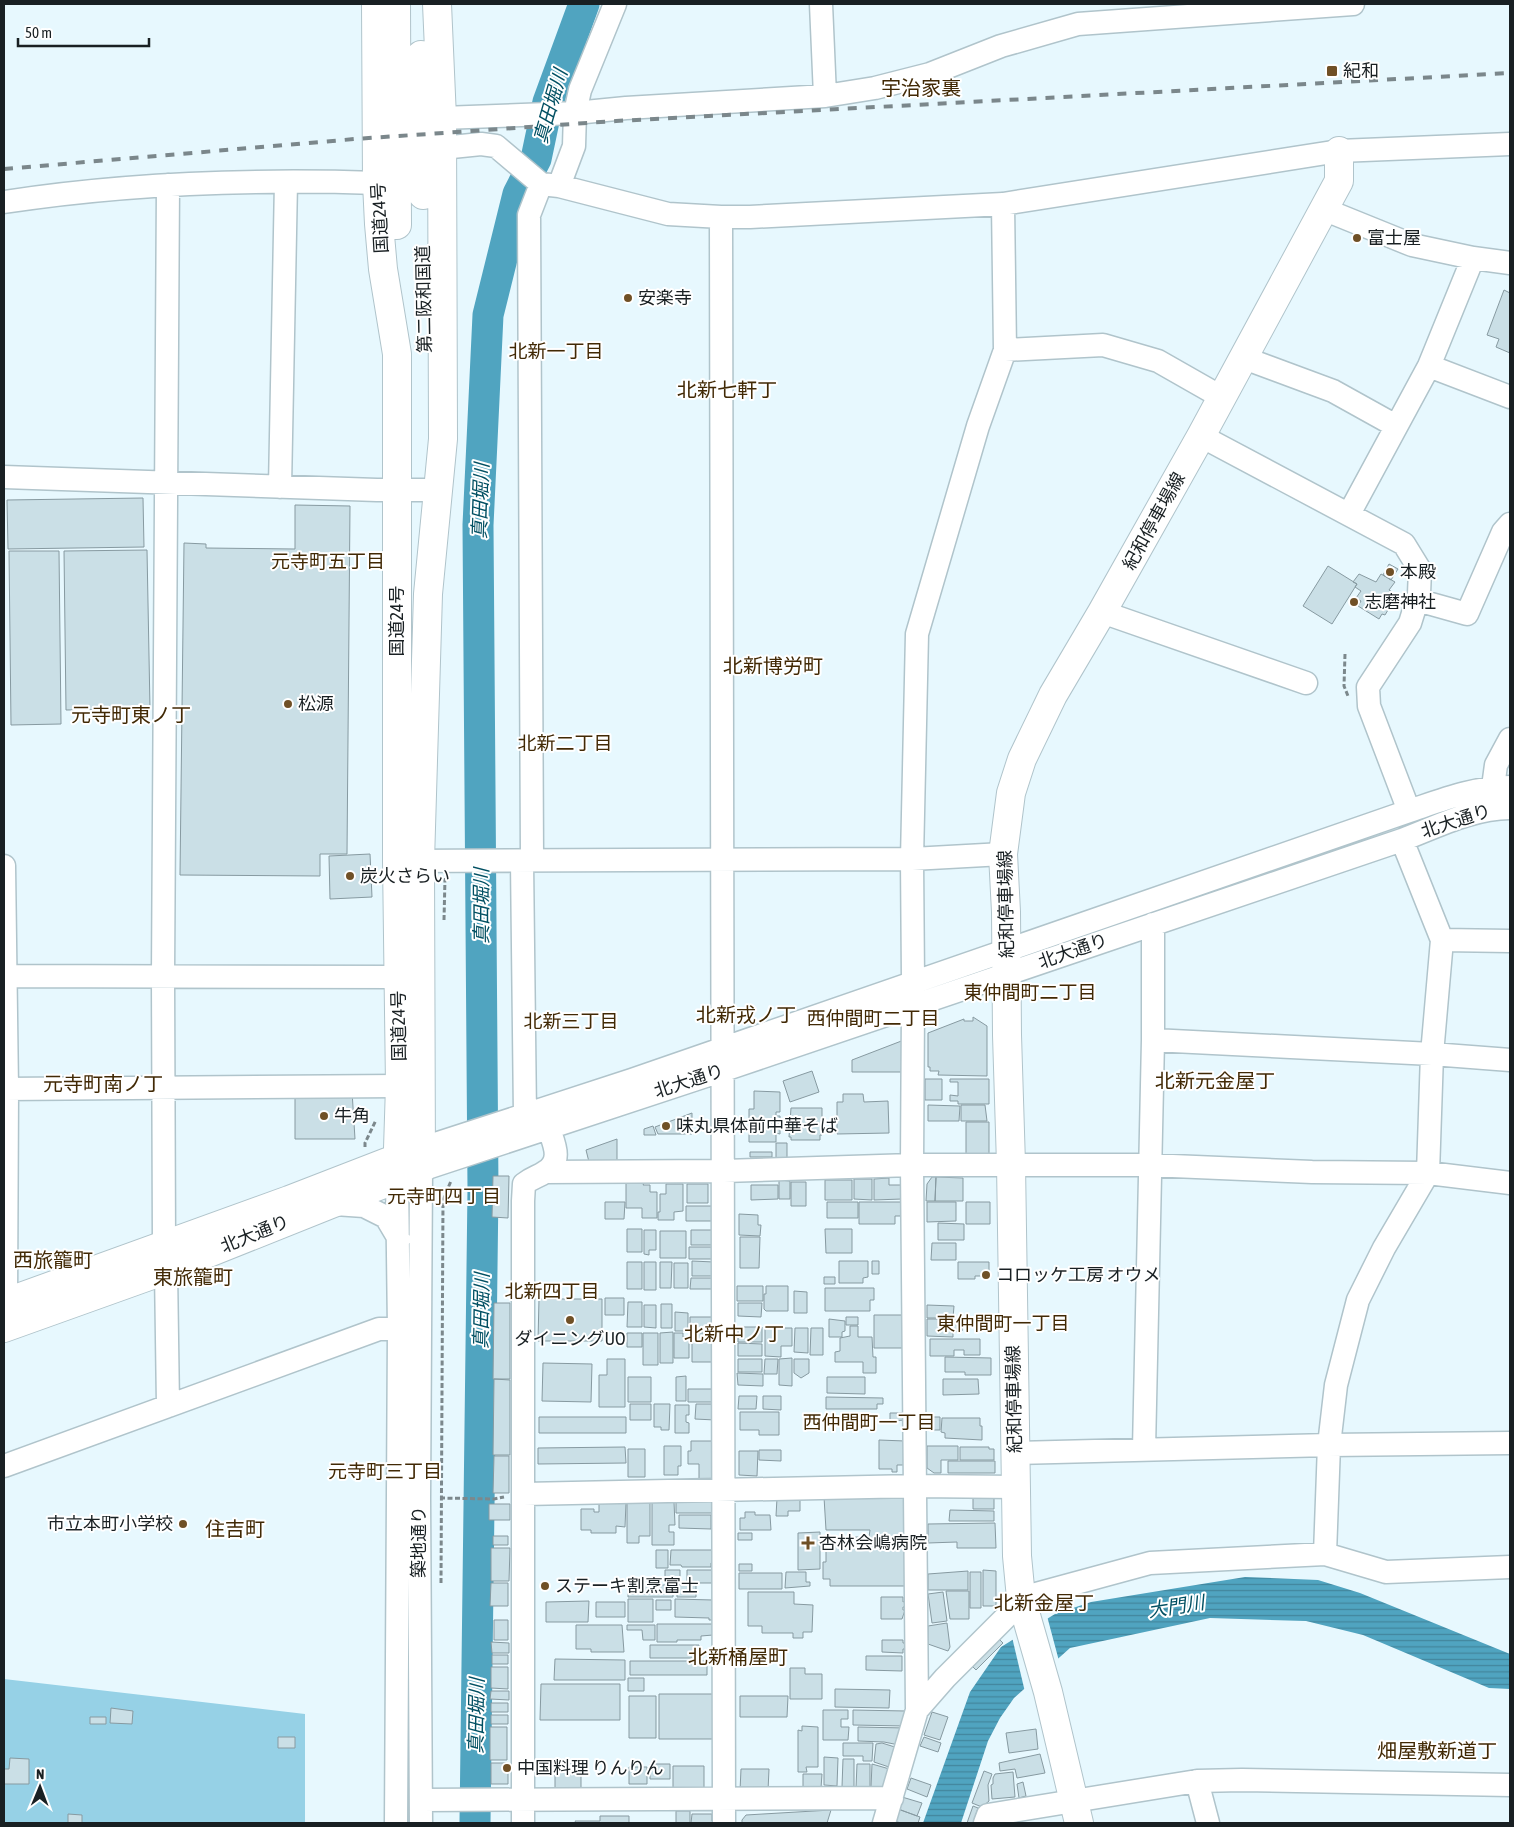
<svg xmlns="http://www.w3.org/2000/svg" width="1514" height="1827" font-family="'Asap Condensed','Noto Sans JP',sans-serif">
<defs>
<pattern id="water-rules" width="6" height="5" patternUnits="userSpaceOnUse" patternTransform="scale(1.25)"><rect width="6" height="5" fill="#50a4c0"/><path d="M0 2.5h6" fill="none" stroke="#42859c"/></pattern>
</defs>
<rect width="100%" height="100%" fill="#e7f8fe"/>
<!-- green -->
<path fill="#96d1e6" d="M4,1679L305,1714V1823H4Z"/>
<!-- water -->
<path fill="url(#water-rules)" d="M1245,1577L1318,1580L1360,1593L1510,1654V1689L1489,1688L1363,1635L1306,1621L1210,1618L1070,1648L1014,1698L1000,1718L988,1741L961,1823H923L970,1692L1001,1647L1055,1614L1091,1602Z"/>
<!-- pier -->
<path fill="#e7f8fe" d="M1047,1616L1059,1661L1025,1692L1012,1637Z"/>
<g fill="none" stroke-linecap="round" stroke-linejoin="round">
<!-- river -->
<path stroke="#50a4c0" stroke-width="31" d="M475,1823L483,1189L478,525L488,315L518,194L536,159L548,102L584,4"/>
</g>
<!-- building -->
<path fill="#cadfe6" stroke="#879aa1" d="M1504,290L1510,293V353L1496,347L1499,339L1487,335Z
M143,498L144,547L8,549L7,500Z
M295,505L350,506L347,854H320V876L180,875L184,543L206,544V548L295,549Z
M147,550L150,709L66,710L64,551Z
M9,551H59L61,724L11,725Z
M1389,564L1398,569L1391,580L1383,575Z
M1328,566L1357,584L1332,624L1303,606Z
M1359,574L1376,582L1381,574L1395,582L1389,590L1397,595L1385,615L1382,614L1379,619L1358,606L1361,601L1356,598L1361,591L1355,587L1357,584L1353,582Z
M370,854L372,897L330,899L329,856Z
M973,1017L987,1026V1076L938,1075L939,1071H930V1067H928V1033L964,1019V1021H973Z
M904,1040L903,1072H852V1060Z
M812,1071L819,1092L790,1102L783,1081Z
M925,1079H942V1100H925Z
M950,1079H989V1104H958V1101H950V1095L958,1096V1082H950Z
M352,1091L355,1139H295V1093Z
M754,1091L780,1092V1112H776V1116H780V1134L776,1133V1142H749V1109H754Z
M843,1094H863L864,1102L888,1101L889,1133L837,1134V1102H843Z
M928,1105L960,1106L959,1121H928Z
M961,1105H985L987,1121H961Z
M791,1108H822V1135H820V1140H791V1137H789Z
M692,1113V1134H658L655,1127Z
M966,1122H989V1156L966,1155Z
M653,1126L656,1135H644V1129Z
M617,1139V1162H589L586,1150Z
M776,1143H787V1158L776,1159Z
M750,1152H772V1157H750Z
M493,1176H509L508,1218L492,1217Z
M932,1177H936L935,1201H926L927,1184Z
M936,1177L963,1178V1201H935Z
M889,1178V1185H901L902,1199L874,1200V1179Z
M854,1179H872V1200L854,1199Z
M779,1180L790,1181V1199H779Z
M825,1180H852V1200H825Z
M791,1182H806V1206H791Z
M626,1183H644L643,1185H650V1192H657V1218H642V1208H626Z
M666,1184H683V1211L674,1212V1220H658V1212H660V1194H666Z
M687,1184H708V1203H687Z
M751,1185H778V1199L751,1200Z
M605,1202H625L624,1219H605Z
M827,1202H858V1218H827Z
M859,1202H902V1216H895V1224H859Z
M927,1202H956V1221L927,1222Z
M966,1202H990V1224H966Z
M686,1206H713V1221H686Z
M739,1214L758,1215V1225H761L760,1236L739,1235Z
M938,1223L964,1224V1240H938Z
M627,1229H642V1252H627Z
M825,1229H852V1253H826Z
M644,1230H656V1250H649V1255L644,1254Z
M691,1230H712V1245H691Z
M660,1231H686V1258H660Z
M740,1237H760L759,1268H740Z
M932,1243H956V1260H931Z
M689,1247H715V1259H689Z
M692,1261L714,1262V1276H692Z
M839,1261H868V1277L863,1278V1283H839Z
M872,1261H879V1274H872Z
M627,1262H642V1289H627Z
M644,1262H656V1290H644Z
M660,1262H672L671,1288H660Z
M958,1262H989V1276H975V1279H958Z
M674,1263H688V1288H674Z
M824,1277H835V1284H824Z
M691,1278H714V1289H690Z
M737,1286H763V1301H737Z
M766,1286H788V1311H766L764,1309V1294H766Z
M825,1288H874V1300H870V1311H825Z
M794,1291L807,1292V1313H794Z
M605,1298H624V1315H605Z
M539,1299H602V1341H538Z
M628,1302H642V1327H627Z
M494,1303H510V1379H493Z
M738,1303H762L761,1317L738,1316Z
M661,1304H672V1328H661Z
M644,1305H656V1328L644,1327Z
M927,1305L954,1306L953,1318H927Z
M675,1312L688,1313V1331H675Z
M874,1315H905V1348H874Z
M690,1317H714V1331H690Z
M846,1317H858V1325H846Z
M829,1319L845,1321V1331L842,1332V1337H829Z
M927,1319H963L962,1331L953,1332V1337L927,1336Z
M850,1326H858V1337H872L873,1357H876V1373H863V1362H835V1352L840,1351V1338L850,1336Z
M738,1327H762V1342H738Z
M765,1328H792V1346H781V1357L765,1356Z
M795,1328H808V1353L794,1352Z
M811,1328H823V1355H810Z
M673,1332V1363H660V1333Z
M627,1333H642V1347H627Z
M643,1333H658V1365H643Z
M674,1333H683V1337H689V1358H674Z
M692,1333H714V1362H692Z
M930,1339H980V1355H964V1350H954V1356H930Z
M738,1343L762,1344V1356H738Z
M945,1357L991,1358V1375H965V1372H945Z
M792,1358V1386L779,1385V1359Z
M607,1359H625V1407H599V1375H607Z
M738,1359H762V1372H738Z
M765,1359H778L777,1374H764Z
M794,1359H809V1373L801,1378L794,1373Z
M543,1363L592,1364L591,1402L542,1401Z
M737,1373L763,1374V1386L738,1385Z
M686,1376V1401H676V1377Z
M628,1377H651V1402H628Z
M827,1377H865V1394L827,1393Z
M494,1379L510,1380V1455H493Z
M943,1379H978L979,1394L943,1395Z
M688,1389H714V1402H688Z
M739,1396H757L756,1409H738Z
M763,1396H781V1410L763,1409Z
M826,1397L883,1398V1404H877V1409H826Z
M630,1404H651V1420H630Z
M654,1404H670L669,1430H661V1427H654Z
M696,1404H716L715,1420L695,1419Z
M675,1405H689V1415H686V1422L689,1423V1433H675Z
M740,1412H779V1435H759V1430H740Z
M890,1413H905V1420L890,1421Z
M539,1417H626V1433H539Z
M927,1417H940V1430H927Z
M942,1418H980V1426H982V1440L945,1438V1433L941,1432Z
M879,1440L905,1441L904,1465H897V1472H892V1469H879Z
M691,1441H716V1475H712V1479H699V1464H688V1451H691Z
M664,1446H681V1466H678V1475H664Z
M927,1446H958V1460H941V1473H934L927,1468Z
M625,1447L626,1463L538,1464V1448Z
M960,1447H989V1449H994V1460H960Z
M628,1449H645V1477H628Z
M759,1450H781V1461L759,1460Z
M739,1451H758L757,1476L739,1475Z
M494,1456H509V1493H493Z
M948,1461H995V1473H948Z
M973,1493H994V1509H973Z
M824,1497H905V1586H830V1579H823V1562H826V1539H830V1537H869L870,1530H826Z
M777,1498H800V1511H788V1516H776Z
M676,1500H712V1513H676Z
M627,1502H650V1536H639V1543H627Z
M652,1502H674L675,1525H669V1532H674V1545H652Z
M599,1503H626L625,1527L616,1526V1533H591V1530H581V1509H594V1512H599Z
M489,1504H510V1520H489Z
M950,1510L994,1511V1521H949Z
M745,1512H755V1515H770L771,1530H740V1518H745Z
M679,1515H711V1529L679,1528Z
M995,1523L996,1548H957V1542L928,1543V1524Z
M820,1532V1569L798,1570V1533Z
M738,1533H752V1540H738Z
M493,1536H508V1545H493Z
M491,1548H510L509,1581H491Z
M656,1550H668V1568H656Z
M671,1550H716V1563H711V1567H682L681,1565H670Z
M739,1564H752V1571H739Z
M665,1570H680V1582H665Z
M687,1570H715V1583H687Z
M983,1570L996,1571V1606H983Z
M968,1571V1590H928V1574Z
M786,1572H806V1582H810V1586L785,1588Z
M970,1572H981V1608H970Z
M739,1573H782V1589H739Z
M491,1583H508V1606H490Z
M628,1585H673V1597H628Z
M677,1585H696V1597H677Z
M946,1591H969V1619H950Z
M748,1592H794V1604L813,1605L812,1632H803V1638H793V1633H762V1626H748Z
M943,1592L947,1621L932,1623L928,1594Z
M881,1597H903V1602L905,1601V1607H903V1610H905L902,1619H881Z
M628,1599H653V1622H628Z
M675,1599L713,1600L716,1620H709V1618L675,1617Z
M656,1600H671V1610H656Z
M589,1601L588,1622H546V1602Z
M596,1602H625V1617H596Z
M494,1620H508V1640H494Z
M947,1623L950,1647L948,1651L928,1644V1626Z
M657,1624H713V1635L701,1636V1640H677V1642H657Z
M576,1625H622L624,1652H591V1649H576Z
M627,1625H655V1640H643L642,1630H627Z
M997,1637L1003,1643L976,1670L970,1664Z
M882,1640H903V1643H906V1649H903V1653L882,1652Z
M491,1642L509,1643V1653H492Z
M650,1645H699V1658H650Z
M492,1655H508V1664H492Z
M866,1656H902V1671L866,1670Z
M555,1659L625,1660V1680H554Z
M630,1661H707V1675H630Z
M491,1667H508V1689L491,1688Z
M790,1668H805V1674H822V1699H790Z
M628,1678H644V1691H628Z
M541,1684H620V1720H540Z
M835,1689L890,1690L889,1708L835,1707Z
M491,1691H509V1700L490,1699Z
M659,1694H714L713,1739H659Z
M629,1696H656V1738H629Z
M740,1696H788L787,1717H740Z
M491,1703H508V1712H491Z
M111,1708L133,1711L132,1724L110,1723Z
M823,1710H848V1719H841V1727H849L848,1740H823Z
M853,1710L906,1711L905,1726L853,1725Z
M932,1712L948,1717L940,1740L924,1735Z
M491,1715H508V1724H491Z
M90,1717H106V1724H90Z
M802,1726L818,1727V1767H806L807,1772H798V1730L802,1731Z
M490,1727H507V1760H490Z
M858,1727L906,1728L899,1745L884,1742L858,1741Z
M1036,1729L1038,1749L1009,1753L1006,1733Z
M278,1737H295V1748H278Z
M924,1737L941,1743L938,1752L920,1746Z
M843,1743H873L872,1761H863V1756H843Z
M882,1743L898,1748L892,1755L890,1761L894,1762L892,1768L874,1762L876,1744Z
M1040,1754L1045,1773L1017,1778L1015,1769L1000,1771L999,1763Z
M824,1757L838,1758L837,1786L824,1785Z
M10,1758L29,1759V1784H4V1769H9Z
M843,1759H854V1788L842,1787Z
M491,1763H508V1784H491Z
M555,1764H581V1790H555Z
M650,1764H670V1779H650Z
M857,1764H870V1788H856Z
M872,1764L893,1770L887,1781L880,1788L871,1787Z
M673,1766H704V1789H673Z
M629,1767H647V1784H629Z
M741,1769H769L768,1791H740Z
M984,1771L992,1774L988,1785L989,1801L982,1807L972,1803Z
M1013,1772L1015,1797L992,1799L991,1785L993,1784V1778L995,1774Z
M803,1774H822L821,1788H803Z
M911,1778L931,1785L927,1797L907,1789Z
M1023,1782L1026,1796L1019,1798L1017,1784Z
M902,1797L922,1803L917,1816L898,1809Z
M973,1806L978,1808L973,1823H967Z
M898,1809L920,1817L918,1823H901L894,1821Z
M831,1810L827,1823H742V1820L746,1815Z
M676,1811H690V1823H676Z
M68,1814L82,1815V1823H68Z
M692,1814H712V1821H715V1823H691Z
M600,1816H629V1823H576L575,1821H600Z"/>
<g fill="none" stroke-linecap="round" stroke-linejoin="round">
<!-- minor casing -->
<g stroke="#b0c4cb" stroke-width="25">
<path id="minor" d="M821,4L825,96
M442,118L575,113L626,108L825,96L875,88L930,74L1001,46L1078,24L1353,4
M442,148L481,144L496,146L541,184L559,186L668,214L721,217H750L1003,204L1339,151L1510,144
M559,186L574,146L575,113L580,90L615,4
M4,202C127,183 253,179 377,183
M1323,209L1412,245L1473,258
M721,217L724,1823
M1005,350L1103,345L1158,361L1223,398
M1244,358L1333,391L1396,426
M1429,366L1510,397
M1201,436L1404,544L1420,570L1419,594L1410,623L1368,687L1369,706L1409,811
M4,477L377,490H438
M280,487L286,182
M1349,514L1429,366L1473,258L1510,263
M1417,600L1467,614L1503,532L1510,524
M1102,612L1306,683
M1494,802L1493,787L1496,765L1510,739
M532,860L529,215L541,184
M404,861L912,859L1003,854
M522,861L525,1116
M4,866L7,1089L6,1303
M1442,940L1510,941
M4,976L399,977
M913,981L912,859L917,634L978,426L1005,350L1003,204
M1153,1040L1432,1054L1510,1060
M4,1089L400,1086
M420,1149L632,1080L1409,811C1442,800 1475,787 1510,787
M545,1172L724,1171L912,1165H1149L1312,1172L1428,1173L1510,1183
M335,1204L364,1206L386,1217L399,1239
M164,1245L163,976L168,185
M166,1270L168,1406
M1144,1449L1153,1040V924
M1015,1453L1329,1445L1510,1443
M4,1466L379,1329H399
M524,1494L916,1486L1016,1487
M1325,1554L1329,1445L1336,1385L1358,1300L1384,1248L1428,1173L1432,1054L1442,940L1402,840
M917,1710L945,1678L1008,1615L1021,1598L1150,1563L1325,1554L1386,1572L1510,1567
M1197,1781L1208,1823
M421,1800L892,1798
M396,1823L399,1329L397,1180
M421,1823L419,1498L421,1170L724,1070L1402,840C1436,827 1473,808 1510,808
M523,1823V1201L524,1184C533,1177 538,1177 545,1172C563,1161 554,1144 549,1129
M884,1823L917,1710L912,1165L913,1005
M985,1823L988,1815L1197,1781L1242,1780L1510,1785"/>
</g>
<!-- major casing -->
<g stroke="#b0c4cb" stroke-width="30">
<path id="major" d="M1079,1823L1048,1692L1021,1598L1017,1556L1011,1164L1007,1035L1006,912L1003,854L1011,793L1022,759L1053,695L1102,612L1201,436L1339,181V151"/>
</g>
<!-- highway casing -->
<g stroke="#b0c4cb" stroke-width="30">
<path id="highway" d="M376,4L377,183L379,224L383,269L397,354V861L400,1086L397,1180
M396,4L397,225
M421,55L423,195
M4,1303L289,1200L413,1152
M4,1328L166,1270L331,1204L421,1170L420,861L428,594L443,439L442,118L437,4"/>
</g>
<!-- path -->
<path stroke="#7c888c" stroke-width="3" stroke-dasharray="5 2.5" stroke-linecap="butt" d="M1345,654L1344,686L1348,696
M444,920L445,878
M365,1147V1143L376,1120
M440,1498L494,1499L504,1497
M441,1583L443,1200L451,1181"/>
<!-- minor -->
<use href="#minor" stroke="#fff" stroke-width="22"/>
<!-- major -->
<use href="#major" stroke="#fff" stroke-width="28"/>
<!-- highway -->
<use href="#highway" stroke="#fff" stroke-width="28"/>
<!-- rail -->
<path stroke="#7b878b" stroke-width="4" stroke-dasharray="9 9" stroke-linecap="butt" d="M4,169L355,139L616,121L1510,73"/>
</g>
<!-- markers -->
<g fill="#705026" stroke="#fff" stroke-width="2">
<rect x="1326" y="65" width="12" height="12" rx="2.5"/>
<circle cx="1357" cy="238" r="5"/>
<circle cx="628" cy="298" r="5"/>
<circle cx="1390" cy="572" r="5"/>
<circle cx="1354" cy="602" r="5"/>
<circle cx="288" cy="704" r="5"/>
<circle cx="350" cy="876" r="5"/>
<circle cx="324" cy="1116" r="5"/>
<circle cx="666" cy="1126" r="5"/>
<circle cx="986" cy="1275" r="5"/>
<circle cx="570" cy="1320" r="5"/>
<circle cx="183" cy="1524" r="5"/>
<path d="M805.5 1535.5h5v5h5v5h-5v5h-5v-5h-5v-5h5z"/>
<circle cx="545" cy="1586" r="5"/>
<circle cx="507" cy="1768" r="5"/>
</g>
<g text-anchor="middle" stroke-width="4" stroke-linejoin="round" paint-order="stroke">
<!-- poi labels -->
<g font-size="18" fill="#192023" stroke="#fff" text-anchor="start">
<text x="1343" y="77">紀和</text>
<text x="1367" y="244">富士屋</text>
<text x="638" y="304">安楽寺</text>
<text x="1400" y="578">本殿</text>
<text x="1364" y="608">志磨神社</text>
<text x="298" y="710">松源</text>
<text x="360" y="882">炭火さらい</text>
<text x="334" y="1122">牛角</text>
<text x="676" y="1132">味丸県体前中華そば</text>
<text x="996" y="1281">コロッケ工房 オウメ</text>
<text x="570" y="1345" text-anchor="middle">ダイニングUO</text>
<text x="173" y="1530" text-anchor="end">市立本町小学校</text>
<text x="819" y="1549">杏林会嶋病院</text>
<text x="555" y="1592">ステーキ割烹富士</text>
<text x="517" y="1774">中国料理 りんりん</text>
</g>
<!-- street labels -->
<g font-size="18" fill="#192023" stroke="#fff">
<text transform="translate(380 218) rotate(-93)" y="6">国道24号</text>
<text transform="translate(424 299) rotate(-91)" y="6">第二阪和国道</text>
<text transform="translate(1154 521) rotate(-61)" y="6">紀和停車場線</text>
<text transform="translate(397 621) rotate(-90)" y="6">国道24号</text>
<text transform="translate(1456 821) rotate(-18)" y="6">北大通り</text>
<text transform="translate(1006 904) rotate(-91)" y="6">紀和停車場線</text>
<text transform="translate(1073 951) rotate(-19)" y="6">北大通り</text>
<text transform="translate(399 1026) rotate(-91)" y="6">国道24号</text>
<text transform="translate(689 1081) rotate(-18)" y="6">北大通り</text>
<text transform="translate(255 1234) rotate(-22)" y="6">北大通り</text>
<text transform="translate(1014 1399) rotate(-91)" y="6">紀和停車場線</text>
<text transform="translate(419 1542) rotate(-90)" y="6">築地通り</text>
</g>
<!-- water labels -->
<g font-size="19" font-style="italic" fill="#014f62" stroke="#fff">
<text transform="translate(550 106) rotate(-74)" y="7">真田堀川</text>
<text transform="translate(480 501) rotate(-88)" y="7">真田堀川</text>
<text transform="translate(481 906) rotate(-90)" y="7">真田堀川</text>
<text transform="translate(481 1311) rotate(-89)" y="7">真田堀川</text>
<text transform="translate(1176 1606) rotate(-9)" y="7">大門川</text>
<text transform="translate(476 1716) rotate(-89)" y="7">真田堀川</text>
</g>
<!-- neighbourhood labels -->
<g font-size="19" fill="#412905" stroke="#fff">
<text x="556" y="358">北新一丁目</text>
<text x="328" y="568">元寺町五丁目</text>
<text x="565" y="750">北新二丁目</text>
<text x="1030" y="999">東仲間町二丁目</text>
<text x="873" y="1025">西仲間町二丁目</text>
<text x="571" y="1028">北新三丁目</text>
<text x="444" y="1203">元寺町四丁目</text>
<text x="552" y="1298">北新四丁目</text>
<text x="1003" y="1330">東仲間町一丁目</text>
<text x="869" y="1429">西仲間町一丁目</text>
<text x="385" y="1478">元寺町三丁目</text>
</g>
<!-- quarter labels -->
<g font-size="20" fill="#412905" stroke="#fff">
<text x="921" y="95">宇治家裏</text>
<text x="727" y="397">北新七軒丁</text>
<text x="773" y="673">北新博労町</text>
<text x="131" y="722">元寺町東ノ丁</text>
<text x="746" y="1022">北新戎ノ丁</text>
<text x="1215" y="1088">北新元金屋丁</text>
<text x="103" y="1091">元寺町南ノ丁</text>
<text x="53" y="1267">西旅籠町</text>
<text x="193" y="1284">東旅籠町</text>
<text x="734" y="1341">北新中ノ丁</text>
<text x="235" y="1536">住吉町</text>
<text x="1044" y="1610">北新金屋丁</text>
<text x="738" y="1664">北新桶屋町</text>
<text x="1437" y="1758">畑屋敷新道丁</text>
</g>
</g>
<!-- border -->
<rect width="1514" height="1827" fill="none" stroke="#192023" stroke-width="10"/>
<!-- north arrow -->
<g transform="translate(40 1787) rotate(1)" stroke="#ffffff" stroke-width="4" paint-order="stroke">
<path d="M0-4L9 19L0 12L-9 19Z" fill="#192023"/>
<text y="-8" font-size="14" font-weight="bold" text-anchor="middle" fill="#192023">N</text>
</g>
<!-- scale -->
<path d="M18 38v8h131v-8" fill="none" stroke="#192023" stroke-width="2.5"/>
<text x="25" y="38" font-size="15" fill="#192023" stroke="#ffffff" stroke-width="4" paint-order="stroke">50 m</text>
</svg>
